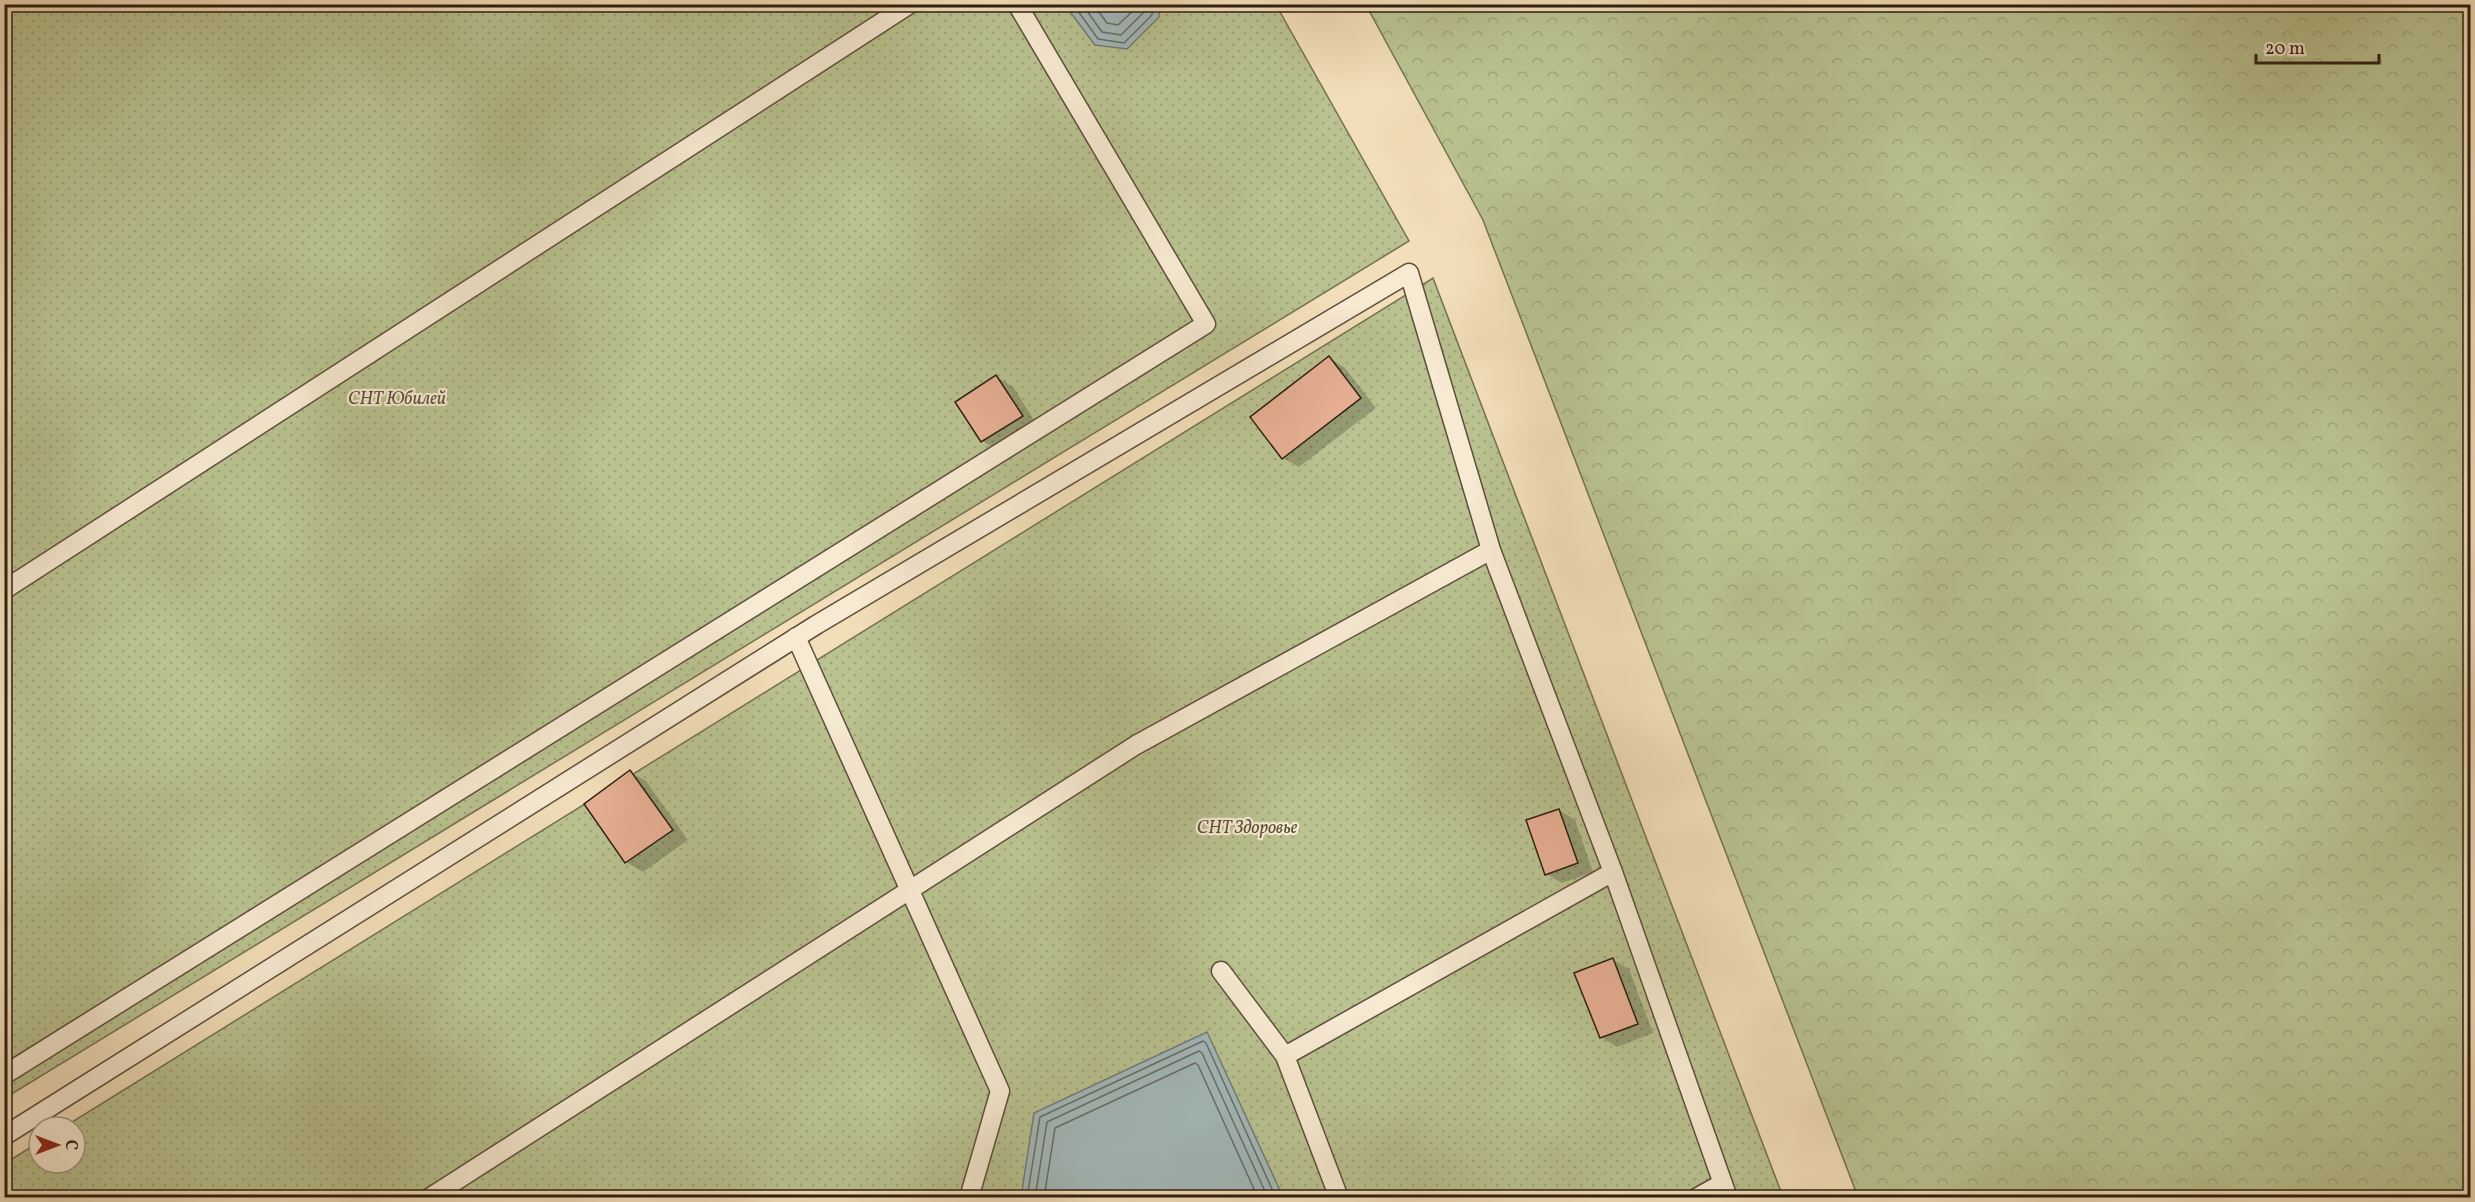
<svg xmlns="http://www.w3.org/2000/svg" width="2475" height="1202" font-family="Vollkorn,serif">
<defs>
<pattern id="grass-dots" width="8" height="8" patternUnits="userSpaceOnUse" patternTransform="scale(1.5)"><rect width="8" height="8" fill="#b9c290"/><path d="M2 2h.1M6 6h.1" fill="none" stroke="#9fa67b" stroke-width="1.8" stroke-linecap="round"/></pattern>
<pattern id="forest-crowns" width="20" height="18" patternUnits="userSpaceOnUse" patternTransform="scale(1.5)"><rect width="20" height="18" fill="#b9c290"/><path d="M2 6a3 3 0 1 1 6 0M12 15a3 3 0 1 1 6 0" fill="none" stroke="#9fa67b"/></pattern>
</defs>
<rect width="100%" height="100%" fill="#f2deb9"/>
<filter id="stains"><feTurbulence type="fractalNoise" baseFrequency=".00333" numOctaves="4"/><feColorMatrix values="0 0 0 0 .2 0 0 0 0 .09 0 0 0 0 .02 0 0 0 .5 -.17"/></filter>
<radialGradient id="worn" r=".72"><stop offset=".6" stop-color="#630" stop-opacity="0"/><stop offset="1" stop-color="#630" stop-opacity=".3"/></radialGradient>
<!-- grass -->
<path fill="url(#grass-dots)" stroke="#737052" stroke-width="1.5" d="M5,5H1276L1409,241L5,1098Z
M1433,278L1783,1197L5,1198L4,1164L39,1142V1163H75V1127H64Z"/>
<!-- forest -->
<path fill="url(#forest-crowns)" stroke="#737052" stroke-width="1.5" d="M1366,5H2470V1197H1858L1483,220Z"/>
<!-- water -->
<path fill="#a2b9bb" stroke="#737b78" stroke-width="1.5" d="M1065,5H1159V17L1127,49L1095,45Z
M1207,1032L1283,1197H1021L1034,1113Z"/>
<!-- shadow -->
<path fill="#0003" d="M1329,358L1345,368L1376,408L1299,467L1283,458Z
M997,377L1013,387L1038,426L999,451L982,441L957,402Z
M630,772L646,781L688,840L643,872L626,862L586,804Z
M1559,810L1575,820L1593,872L1562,883L1546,874Z
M1613,960L1629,969L1653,1033L1617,1047L1601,1037Z"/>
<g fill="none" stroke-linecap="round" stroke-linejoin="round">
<!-- shore -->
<path stroke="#686c67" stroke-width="1.5" d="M1073,4L1098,39L1124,43L1152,15L1153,4
M1082,4L1102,32L1121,35L1144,12L1145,4
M1093,4L1107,23L1118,25L1135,9L1136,4
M1027,1198L1040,1117L1203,1041L1206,1043L1276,1198
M1035,1198L1047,1122L1199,1051L1202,1053L1268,1198
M1044,1198L1055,1128L1195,1063L1198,1065L1258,1198"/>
</g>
<!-- building -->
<path fill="#e6af93" stroke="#2d1e13" stroke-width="1.5" d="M1329,356L1361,398L1282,459L1250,417Z
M996,375L1023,416L981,442L955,402Z
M630,770L673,830L625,863L584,804Z
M1559,809L1578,863L1545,875L1526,820Z
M1613,958L1638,1024L1600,1038L1574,973Z"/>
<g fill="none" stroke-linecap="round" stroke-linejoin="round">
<!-- service casing -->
<g stroke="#5e4e3c" stroke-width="21">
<path id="service" d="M4,590L910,4
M796,637L1000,1091L969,1198
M1221,971L1285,1056L1339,1198
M1285,1056L1613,872
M4,1075L1206,324L1017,4
M4,1136L816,625L1409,273L1491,550L1613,872L1728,1198
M429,1198L1136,745L1491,550
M1696,1198L1723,1183"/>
</g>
<!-- service -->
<use href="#service" stroke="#f7ead2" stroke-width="18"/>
</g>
<g text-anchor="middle" stroke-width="4.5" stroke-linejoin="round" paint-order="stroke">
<!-- park labels -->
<g font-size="18" font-style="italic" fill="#574f38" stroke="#f7ead2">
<text x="397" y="404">СНТ Юбилей</text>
<text x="1247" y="833">СНТ Здоровье</text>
</g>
</g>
<!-- margin -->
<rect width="2475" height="1202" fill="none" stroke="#f2deb9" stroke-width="24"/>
<rect x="6" y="6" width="2463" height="1190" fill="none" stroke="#2d1e13" stroke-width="3"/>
<rect x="12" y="12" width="2451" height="1178" fill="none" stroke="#2d1e13" stroke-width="1.5"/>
<!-- north arrow -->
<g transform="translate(57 1145) rotate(90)"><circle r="28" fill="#f7ead2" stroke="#a69886" stroke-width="1.5"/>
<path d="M0-4.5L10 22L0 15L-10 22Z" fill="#8f2418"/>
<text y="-9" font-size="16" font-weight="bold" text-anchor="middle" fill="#2d1e13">С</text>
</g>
<!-- scale -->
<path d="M2256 54v9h123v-9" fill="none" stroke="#2d1e13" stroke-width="3"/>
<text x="2265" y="54" font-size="18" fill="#2d1e13" stroke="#f7ead2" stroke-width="4.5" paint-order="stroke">20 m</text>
<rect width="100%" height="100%" filter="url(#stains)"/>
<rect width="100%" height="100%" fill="url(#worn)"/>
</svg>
